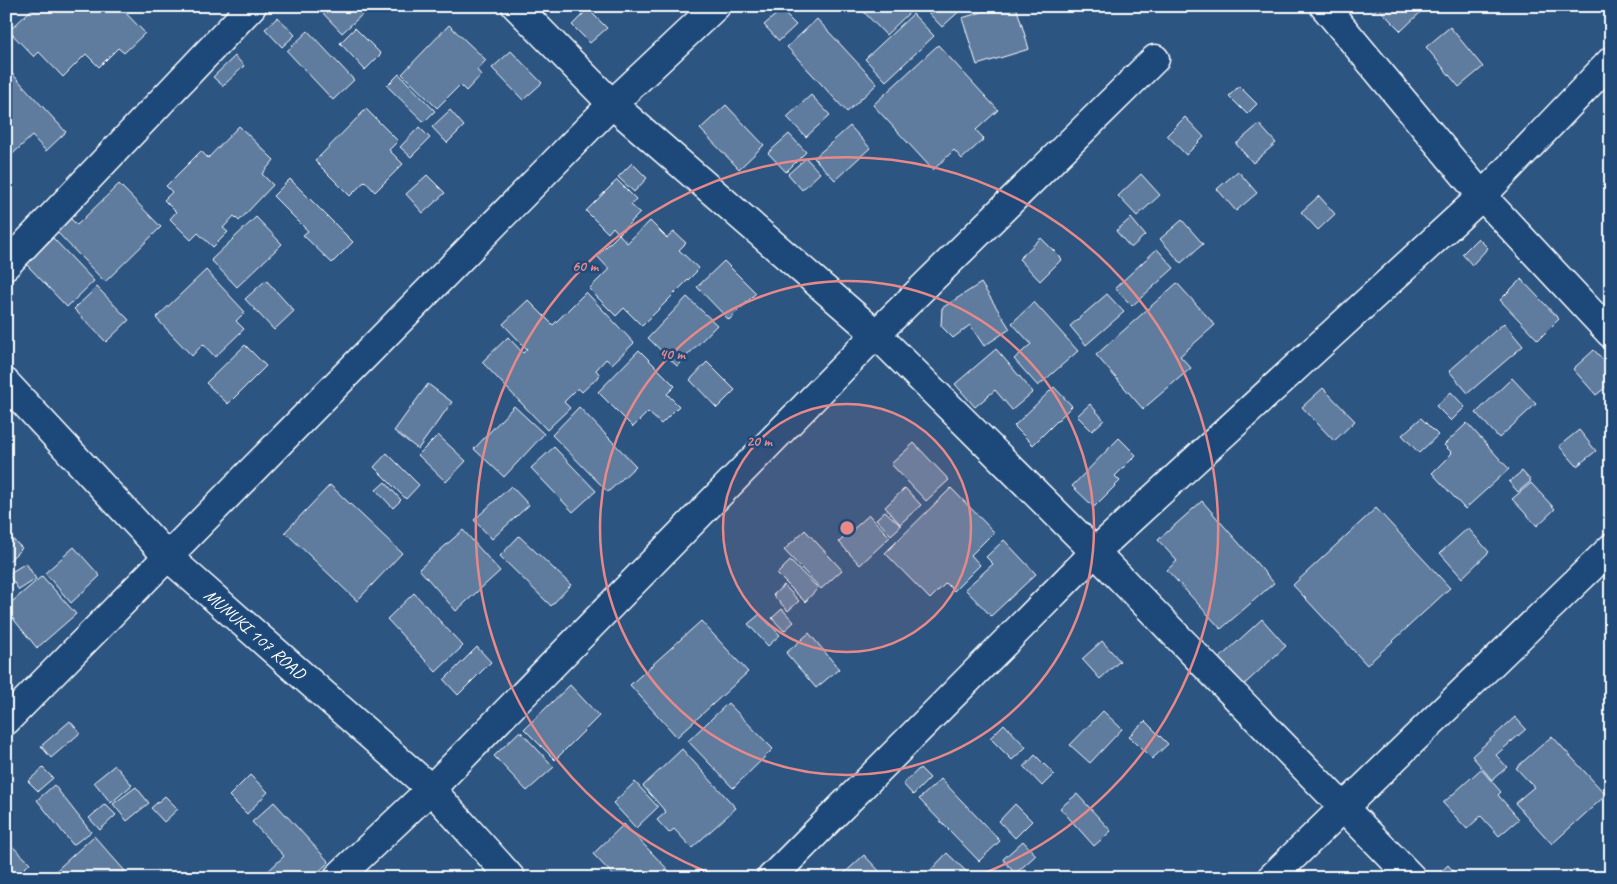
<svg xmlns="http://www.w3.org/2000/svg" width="1617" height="884" font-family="Caveat,sans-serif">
<rect width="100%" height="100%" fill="#2c5582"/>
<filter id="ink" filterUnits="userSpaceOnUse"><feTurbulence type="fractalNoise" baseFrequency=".02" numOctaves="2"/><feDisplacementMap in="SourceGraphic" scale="10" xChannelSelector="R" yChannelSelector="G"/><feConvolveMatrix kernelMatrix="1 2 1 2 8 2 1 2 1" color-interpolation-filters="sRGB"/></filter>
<g filter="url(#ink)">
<!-- building -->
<path fill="#5e7c9f" stroke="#fff" d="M35,6H119L145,33L124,53L118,48L99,67L86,54L63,77L39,52L34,57L9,31Z
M316,6H359L365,12L342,33Z
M858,6H906L911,11L886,35Z
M922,6H965L942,27Z
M1002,6H1016L1029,49L977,65L962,18Z
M1368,6H1427L1401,31L1378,8L1373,12Z
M588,9L607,28L590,43L572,25Z
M781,10L796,25L779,41L764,25Z
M913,14L934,36L886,81L865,59Z
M278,17L295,35L282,47L265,29Z
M817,19L877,84L847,112L787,47Z
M449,25L486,60L477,70L481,75L466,91L460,85L437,108L402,74Z
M1450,27L1483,67L1459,87L1426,47Z
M355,28L381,54L365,70L340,43Z
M308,31L354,80L333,100L287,51Z
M938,45L998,110L976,130L984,139L962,159L954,150L933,170L873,105Z
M511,51L542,83L523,100L492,68Z
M235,56L244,66L223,86L213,77Z
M6,67L66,132L46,151L32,136L6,160Z
M399,74L435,111L424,122L387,86Z
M1239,86L1257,104L1247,114L1229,96Z
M811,95L830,115L806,137L787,117Z
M726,105L764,145L739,169L700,129Z
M366,109L398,141L389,150L403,164L375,192L365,181L350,196L315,161Z
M450,110L464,126L447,143L432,127Z
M1185,117L1204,137L1186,155L1167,135Z
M1259,124L1276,143L1253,163L1236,144Z
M239,126L274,160L262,174L273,185L239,221L234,216L223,228L228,232L213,247L198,233L191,240L170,219L176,212L164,200L172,192L166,186L201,151L208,158Z
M850,126L870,148L835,180L814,158Z
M419,127L430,138L411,157L400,147Z
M789,134L806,152L786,172L768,153Z
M806,158L820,173L802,190L788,174Z
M632,163L647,178L634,192L618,177Z
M1238,171L1257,193L1236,211L1217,189Z
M1141,174L1160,195L1137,216L1118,196Z
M427,175L445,193L423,213L406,194Z
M290,179L353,242L332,263L303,235L308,231L273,196Z
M617,180L636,199L631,205L640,213L619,234L613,227L608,233L586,211Z
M119,184L161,227L105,282L56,231L70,218L77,225Z
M1319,196L1335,214L1318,230L1301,212Z
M256,217L282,244L237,287L211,260Z
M1131,218L1145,235L1131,248L1116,231Z
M1182,220L1203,244L1181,263L1160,239Z
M650,221L667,238L674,232L686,243L679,250L699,269L642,326L624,308L616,316L589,289L609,269L597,256L619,234L627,243Z
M53,238L94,281L67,307L26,264Z
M1041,238L1062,259L1040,281L1019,259Z
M1478,238L1488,248L1472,265L1462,254Z
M1157,249L1174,268L1132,306L1115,288Z
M724,261L756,293L729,320L697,287Z
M206,270L245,312L236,321L244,329L215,357L203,344L192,356L156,318Z
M1521,279L1559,319L1538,340L1500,300Z
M266,280L294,311L274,330L245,299Z
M981,283L1010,329L984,346L970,325L953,338L941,326L942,308Z
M1177,283L1215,325L1180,356L1191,368L1143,409L1096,355Z
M97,287L129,320L106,342L74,309Z
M586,292L634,343L612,364L606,359L596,370L600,375L582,392L578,388L564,402L570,408L547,430L482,362L508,337L523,353L527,349L503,324L528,300L553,325Z
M1107,294L1124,312L1086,345L1070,326Z
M687,297L717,325L677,366L648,338Z
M1034,302L1078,351L1038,386L1014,359L1031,344L1012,323Z
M1504,323L1523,346L1468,393L1449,371Z
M245,345L266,366L228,404L206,383Z
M996,349L1033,392L1012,410L995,390L975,407L955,384Z
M639,350L675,386L667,394L679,406L661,424L648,412L633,427L598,392Z
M1594,350L1611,368V383L1596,395L1573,369Z
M707,362L735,390L717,408L690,380Z
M1512,378L1536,404L1499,438L1476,413Z
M428,384L452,402L418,449L394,431Z
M1054,387L1072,406L1033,445L1014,426Z
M1323,388L1355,421L1334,441L1302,407Z
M1451,392L1465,407L1451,421L1436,406Z
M1090,404L1104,420L1092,431L1077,416Z
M514,406L544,434L504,477L474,449Z
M579,407L636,466L608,492L552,435Z
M1421,418L1438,435L1419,453L1402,435Z
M1467,423L1509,469L1465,509L1432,473L1452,453L1444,445Z
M1579,430L1596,451L1577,466L1559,446Z
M438,435L466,461L446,482L418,455Z
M1119,438L1136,455L1115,476L1120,481L1094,507L1072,486Z
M914,443L949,480L926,501L891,464Z
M554,447L596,491L573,512L531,468Z
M387,453L419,485L406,499L374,467Z
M1522,471L1531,481L1518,492L1509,482Z
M385,482L401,500L393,508L376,490Z
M1531,483L1555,509L1537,526L1512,499Z
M330,485L402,553L357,601L285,532Z
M511,486L529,505L492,539L474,520Z
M905,488L921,505L900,524L885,507Z
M951,488L994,532L971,555L980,565L954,591L946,583L930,599L885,553Z
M1202,501L1274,583L1221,629L1167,570L1177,561L1158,540Z
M1376,508L1450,588L1367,665L1293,585Z
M885,511L901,526L891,535L876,519Z
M869,515L890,537L860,565L839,542Z
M1468,528L1489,552L1462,578L1440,553Z
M463,530L500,571L456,611L419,569Z
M805,530L842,570L821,589L784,550Z
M6,533L22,548L6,564Z
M519,536L571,585L551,606L500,556Z
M1004,540L1036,574L991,616L965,589L993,564L986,557Z
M74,547L100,576L71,603L45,573Z
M790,561L818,588L805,602L777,574Z
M26,563L36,579L19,590L8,574Z
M42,576L76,614L37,648L6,610V607Z
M784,585L799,601L788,611L773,595Z
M414,593L463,646L436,672L387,619Z
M782,609L794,622L784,631L772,618Z
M760,614L780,635L768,646L748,624Z
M1262,619L1286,646L1237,691L1213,664Z
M701,621L748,672L677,737L630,685Z
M809,633L839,669L816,688L786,653Z
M1102,641L1120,661L1100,679L1082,659Z
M477,647L491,662L458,695L444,680Z
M570,685L599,716L555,760L524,729Z
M728,703L773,749L733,788L688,741Z
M1103,711L1122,729L1090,763L1070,745Z
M1515,717L1526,729L1496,755L1507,767L1492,780L1472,756Z
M70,721L80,733L51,758L41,746Z
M1145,721L1168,744L1152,759L1129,736Z
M1004,724L1026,747L1012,760L990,738Z
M520,731L554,767L527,791L494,756Z
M1552,736L1606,795L1552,844L1515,803L1534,787L1516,768Z
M682,749L736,808L692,848L674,829L669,833L657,820L666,812L643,786Z
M1035,755L1054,774L1042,786L1024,767Z
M115,765L132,785L111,803L94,782Z
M43,768L53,778L38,791L28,781Z
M920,768L930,778L913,795L903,784Z
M1481,769L1501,792L1498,795L1519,819L1499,836L1481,816L1467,829L1443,803Z
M250,775L268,792L247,814L229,796Z
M941,779L1000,841L979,861L919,799Z
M635,782L658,807L636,828L613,803Z
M54,785L91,832L73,845L37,800Z
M136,787L149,803L127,821L113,804Z
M1077,794L1111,831L1094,846L1060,808Z
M165,796L178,809L164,822L151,808Z
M274,802L329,862L312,878H261L284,856L252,822Z
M105,804L116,815L100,830L89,818Z
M1015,804L1032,821L1015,838L999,821Z
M624,824L674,876L672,878H616L593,854Z
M94,836L125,871L117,878H48Z
M1023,841L1036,855L1015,874L1003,859Z
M11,845L30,863L15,878H6V850Z
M947,853L970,875L967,878L924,877Z
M864,855L886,878H839Z
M1448,865L1459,878H1434Z"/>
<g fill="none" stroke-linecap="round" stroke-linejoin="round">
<!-- minor casing -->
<g stroke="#fff" stroke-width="31">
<path id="minor" d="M516,6L612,104L876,334L1095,552L1412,878
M1324,6L1482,196L1611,334
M6,265L252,6
M6,383L167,556L431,789L511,878
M6,721L612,104L716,6
M337,878L431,789L876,334L1155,59
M771,878L1095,552L1482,196L1611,61
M1271,878L1611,548"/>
</g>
<!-- minor -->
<use href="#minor" stroke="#1f4a7a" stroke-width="28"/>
</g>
</g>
<!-- distance rings -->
<circle cx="847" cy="528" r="124" fill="#e88989" fill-opacity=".12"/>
<g fill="none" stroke="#e88989" stroke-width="2.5">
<circle cx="847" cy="528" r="124"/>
<circle cx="847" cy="528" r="247"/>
<path d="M723 878A371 371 0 1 1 971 878"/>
</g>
<g text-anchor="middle" stroke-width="5" stroke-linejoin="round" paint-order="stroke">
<!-- street labels -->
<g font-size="18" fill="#fff" stroke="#1f4a7a">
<text transform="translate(255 634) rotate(41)" y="6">MUNUKI 107 ROAD</text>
</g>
</g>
<circle cx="847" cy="528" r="8" fill="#e88989" stroke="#1f4a7a" stroke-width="2.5"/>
<g font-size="15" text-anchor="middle" font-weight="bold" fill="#e88989" stroke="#1f4a7a" stroke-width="5" stroke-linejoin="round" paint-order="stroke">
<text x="585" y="271">60 m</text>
<text x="672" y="359">40 m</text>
<text x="759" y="446">20 m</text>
</g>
<!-- margin -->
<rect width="1617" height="884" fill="none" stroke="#1f4a7a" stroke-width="25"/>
<rect x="12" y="12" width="1592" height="859" fill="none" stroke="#fff" stroke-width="2" filter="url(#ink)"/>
</svg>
